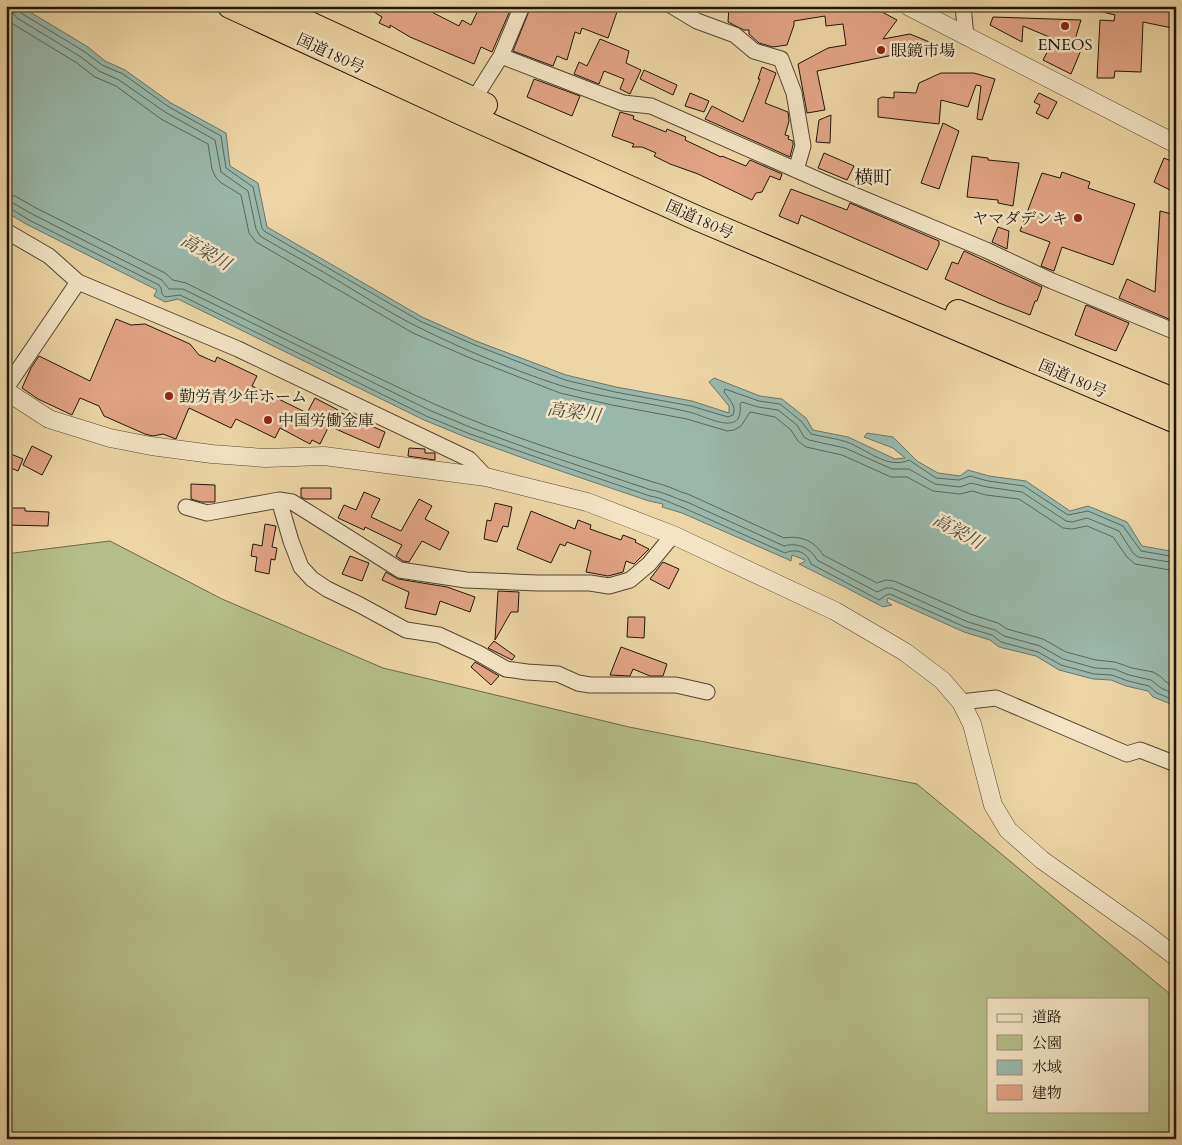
<svg xmlns="http://www.w3.org/2000/svg" width="1182" height="1145" font-family="Cardo,'Noto Serif JP',serif">
<rect width="100%" height="100%" fill="#edd5a5"/>
<filter id="stains"><feTurbulence type="fractalNoise" baseFrequency=".004" numOctaves="4"/><feColorMatrix values="0 0 0 0 .2 0 0 0 0 .09 0 0 0 0 .02 0 0 0 .5 -.17"/></filter>
<radialGradient id="worn" r=".72"><stop offset=".6" stop-color="#630" stop-opacity="0"/><stop offset="1" stop-color="#630" stop-opacity=".3"/></radialGradient>
<!-- green -->
<path fill="#b5be88" stroke="#6a6a48" fill-rule="evenodd" d="M110,541L222,599L383,668L629,727L917,784L1176,999V1139H6V554ZM988,999H1148V1111H988Z"/>
<!-- water -->
<path fill="#99b8ab" stroke="#68776a" d="M6,6H20L88,47L105,61L125,70L171,103L226,133L230,166L258,183L267,227L422,317L476,341L566,375L616,387L692,401L729,413V406L709,382L714,378L760,396L782,399L806,418L813,430L848,437L895,459L905,458L893,448L864,437L867,433L893,437L917,461L938,473L960,476L968,470L989,476L1026,481L1070,511L1088,506L1127,522L1142,546L1176,552V706L1153,697L1148,691L1126,686L1111,680L1093,679L1059,670L1036,656L999,647L990,640L964,632L888,598L887,602L892,605L883,607L843,586L799,564L804,562L805,560L792,555L791,561L787,559L682,513L662,507L663,504L649,501L534,462L468,438L424,420L178,299L165,302L154,296L157,290L26,224L6,212Z"/>
<g fill="none" stroke-linecap="round" stroke-linejoin="round">
<!-- shore -->
<path stroke="#5c665a" stroke-width="1" d="M12,6L13,13L17,18L81,57L99,71L119,80L165,112L215,140L221,172L248,191L256,229L260,236C283,250 307,262 330,276C359,293 388,312 418,327C464,350 513,370 562,386C603,398 647,402 689,412C706,416 744,439 740,404L742,402L758,407L778,410L797,425L804,437L809,440L845,448L892,469H909L935,484L960,487L971,483L987,487L1022,492L1066,521L1072,522L1087,518L1119,531L1133,553L1138,557L1176,563
M18,6L21,13L85,52L102,65L123,74L169,107L221,136L226,168L253,187L262,228L264,231L420,321L475,345L565,380L615,392L691,406L728,417L733,415C737,406 729,399 724,392L725,389L759,401L780,404L801,421L811,434C823,437 835,438 847,442C866,449 888,470 909,460L936,478L959,480L970,476L988,481L1024,486L1068,515L1088,511L1123,526L1141,551L1176,557
M6,17L13,24L77,63L95,77L116,86L161,119L208,144L212,169L215,176L220,182L241,195L249,233L256,242L413,333L470,358L560,393L612,405L687,419L727,431L734,430L741,426L750,412L775,417L791,430L798,441L806,447L842,455L891,477H907L933,491L960,494L972,491L986,495L1019,499L1063,528L1072,529L1087,526L1113,537L1127,557L1135,564L1176,571
M6,194L15,196L36,208L165,273L173,280L186,283C268,324 349,365 432,403C503,435 579,458 653,482C667,485 677,491 690,495L784,538C800,535 815,541 823,555L877,583L886,580L894,581L970,614L998,623L1007,629L1043,639L1066,652L1096,660L1115,662L1132,668L1153,672L1160,676L1166,682L1176,687
M6,202L13,203L32,214L162,280L169,289H183L429,410L472,428L538,452L651,490C664,492 674,498 687,502L784,546C797,542 811,548 817,560L877,592L886,588H892L968,622L995,630L1004,636L1040,646L1063,659L1095,668L1114,669L1129,675L1151,680L1161,688L1176,695
M6,208H10L29,220L159,285L161,288L162,294L165,297L180,295L426,416L470,434L536,457L650,496C663,498 672,504 684,508L785,553C796,548 807,552 811,564L879,600L886,595L890,594L965,627L992,635L1001,642L1038,652L1061,665L1094,674L1112,675L1128,681L1149,686L1157,693L1176,701"/>
</g>
<!-- building -->
<path fill="#e2a485" stroke="#1f1509" d="M364,6H420L459,26L462,20L471,25L480,6H512L492,52L481,47L474,64L410,37L390,25V28L379,23L382,17Z
M531,6H619L608,38L582,28L580,34L575,32L567,60L557,56L553,66L513,51Z
M729,6H871L897,20L883,39L910,34L932,43L925,55L912,51L817,71L825,110L807,113L798,64L828,48L846,45L843,24L826,26L825,16L794,21V25L787,45L773,47L759,43L749,34V30H744L728,22Z
M1096,6H1176V10L1172,28L1143,22L1141,72L1115,71L1114,78H1097L1100,20L1114,21L1115,15L1095,10Z
M993,17L1081,20L1073,46L1081,50L1071,74L1043,60L1054,39L1023,26L1022,42L990,25Z
M600,39L629,51L626,63L641,70L630,94L620,89L624,79L604,71L599,84L574,74L579,62L587,66Z
M762,67L776,73L765,103L788,112L789,121L785,135L789,136L788,139L793,141V145L790,157L705,119L712,106L743,122L760,79H758Z
M644,70L677,85L673,95L640,79Z
M941,73H974L995,79L982,120L977,119L981,86L976,85L968,107L941,100L939,124L878,117V99L882,97L894,98V92L916,93L919,83Z
M534,79L580,96L572,116L527,97Z
M690,93L709,101L704,112L685,106Z
M1039,93L1057,102L1048,119L1036,113L1040,105L1034,102Z
M620,112L634,116L633,119L666,132L667,129L686,137L685,140L721,157L722,156L746,166L750,160L782,174L780,180L770,176L762,192L756,193L752,200L698,174L670,164L654,156L656,153L642,147H632L634,144L612,136Z
M831,115L830,143L816,142L819,120Z
M943,123L959,131L939,189L921,183Z
M824,153L854,166L847,180L818,168Z
M972,156L988,158V160L1019,163L1013,206L998,203V200L967,197Z
M1164,158L1176,163V193L1154,182Z
M1062,172L1090,182L1088,188L1135,204L1113,265L1062,247L1054,271L1041,266L1050,242L1020,231L1042,173L1060,178Z
M791,189L847,210L850,203L939,241V245L927,270L801,215L798,224L779,216Z
M1160,211L1176,215V322L1119,298L1127,279L1155,292Z
M998,227L1009,231L1007,249L992,242Z
M964,251L1042,287L1037,301H1035L1030,315L999,303L945,279L952,262L958,264Z
M1086,305L1129,323L1116,351L1075,335Z
M116,319L131,325L145,324L190,344L199,355L215,362L217,357L257,376L252,386L307,413L315,398L338,410L337,411L385,432L379,448L329,426L320,444L312,440L310,444L280,428L275,438L236,419L231,428L189,408L176,439L163,434L153,436L145,434L104,416L99,406L80,398L72,415L38,399L22,388L31,368L39,356L90,381Z
M32,446L52,456L42,475L23,465Z
M409,448L425,449V453H435V460L408,456Z
M6,452L23,459L18,471L6,466Z
M191,484L215,485V502H201L191,499Z
M301,488H331V499H305L301,497Z
M364,492L380,499L371,517L401,531L419,499L432,506L425,519L449,532L440,550L422,541L409,562L403,561L396,556L402,545L365,527L364,530L338,518L344,505L356,510Z
M495,503L512,507L508,527L503,526L497,542L484,539L487,520L491,521Z
M6,508H25V511L49,512L48,526L6,525Z
M531,511L575,529L578,520L591,525L590,529L621,540L623,535L636,540L635,542L649,549L634,564L626,561L623,572L608,576L586,572L591,551L567,542L565,546L560,544L551,563L517,549Z
M265,524L276,526L272,547L277,548L275,560L271,559L269,574L255,571L257,557L251,556L253,544L262,546Z
M350,556L369,563L362,581L342,574Z
M663,562L679,569L669,589L650,579Z
M386,572L398,579L447,587L475,597L470,612L440,601L436,615L405,608L409,592L382,580Z
M498,591L519,592L518,612H511L495,640Z
M628,617H645L644,638L627,637Z
M494,641L515,656L512,660L488,648Z
M621,647L667,664L663,676H650L633,669L630,676L610,675Z
M475,662L499,676L491,685L471,667Z"/>
<g fill="none" stroke-linecap="round" stroke-linejoin="round">
<!-- minor casing -->
<g stroke="#524530" stroke-width="17">
<path id="minor" d="M672,6L697,21L735,35L754,51L781,59L794,93L803,146L796,170
M963,6L966,37
M501,56L623,103L651,106L828,184L986,250L1052,281L1176,332
M469,107L501,56L522,6
M6,231L49,256L78,282L238,349L469,459L486,477
M6,388L78,282
M279,500L291,541L301,567L312,579L327,589L360,605L406,630L439,635L478,653L506,669L527,672L558,674L578,683L590,685H676L707,692
M186,507L207,513L279,500L292,502L400,570L466,580L537,583H590L609,586L630,580L649,564L673,535
M961,702L996,698L1127,754L1140,750L1176,764"/>
</g>
<!-- tertiary casing -->
<g stroke="#524530" stroke-width="19">
<path id="tertiary" d="M908,6L1176,144
M6,391L49,419L110,438L151,446L212,454L265,458L324,456L486,477L587,502L673,535L835,611L905,652L942,680L961,702L972,724L993,805L1008,830L1042,860L1145,933L1176,957"/>
</g>
<!-- trunk casing -->
<g stroke="#1f1509" stroke-width="26">
<path id="trunk" d="M230,6L464,114L699,219L1176,421
M271,6L485,105
M958,312L1176,401"/>
</g>
<!-- minor -->
<use href="#minor" stroke="#f3e4c4" stroke-width="15"/>
<!-- tertiary -->
<use href="#tertiary" stroke="#f3e4c4" stroke-width="18"/>
<!-- trunk -->
<use href="#trunk" stroke="#edd5a5" stroke-width="24"/>
</g>
<!-- markers -->
<g fill="#8f2418" stroke="#f3e4c4" stroke-width="2">
<circle cx="1065" cy="26" r="5"/>
<circle cx="881" cy="50" r="5"/>
<circle cx="1078" cy="218" r="5"/>
<circle cx="169" cy="396" r="5"/>
<circle cx="268" cy="420" r="5"/>
</g>
<g text-anchor="middle" stroke-width="5" stroke-linejoin="round" paint-order="stroke">
<!-- poi labels -->
<g font-size="16" fill="#1f1509" stroke="#f3e4c4" text-anchor="start">
<text x="1065" y="50" text-anchor="middle">ENEOS</text>
<text x="891" y="56">眼鏡市場</text>
<text x="1068" y="224" text-anchor="end">ヤマダデンキ</text>
<text x="179" y="402">勤労青少年ホーム</text>
<text x="278" y="426">中国労働金庫</text>
</g>
<!-- street labels -->
<g font-size="16" fill="#1f1509" stroke="#f3e4c4">
<text transform="translate(331 53) rotate(25)" y="6">国道180号</text>
<text transform="translate(700 219) rotate(24)" y="6">国道180号</text>
<text transform="translate(1073 378) rotate(23)" y="6">国道180号</text>
</g>
<!-- water labels -->
<g font-size="18" font-style="italic" fill="#4a4e42" stroke="#f3e4c4">
<text transform="translate(206 252) rotate(30)" y="6">高梁川</text>
<text transform="translate(574 412) rotate(8)" y="6">高梁川</text>
<text transform="translate(958 531) rotate(29)" y="6">高梁川</text>
</g>
<!-- quarter labels -->
<g font-size="19" fill="#1f1509" stroke="#f3e4c4">
<text x="873" y="184">横町</text>
</g>
</g>
<!-- margin -->
<rect width="1182" height="1145" fill="none" stroke="#edd5a5" stroke-width="25"/>
<rect x="8" y="8" width="1167" height="1130" fill="none" stroke="#1f1509" stroke-width="2.5"/>
<rect x="12" y="12" width="1157" height="1120" fill="none" stroke="#1f1509"/>
<!-- legend -->
<rect x="987" y="998" width="162" height="115" fill="#f3e4c4" stroke="#9e9179"/>
<rect x="997" y="1014" width="25" height="8" fill="#f3e4c4" stroke="#9e9179"/>
<text x="1032" y="1022" font-size="15" fill="#1f1509">道路</text>
<rect x="997" y="1035" width="25" height="15" fill="#b5be88" stroke="#9e9179"/>
<text x="1032" y="1048" font-size="15" fill="#1f1509">公園</text>
<rect x="997" y="1060" width="25" height="15" fill="#99b8ab" stroke="#9e9179"/>
<text x="1032" y="1072" font-size="15" fill="#1f1509">水域</text>
<rect x="997" y="1085" width="25" height="15" fill="#e2a485" stroke="#9e9179"/>
<text x="1032" y="1098" font-size="15" fill="#1f1509">建物</text>
<rect width="100%" height="100%" filter="url(#stains)"/>
<rect width="100%" height="100%" fill="url(#worn)"/>
</svg>
